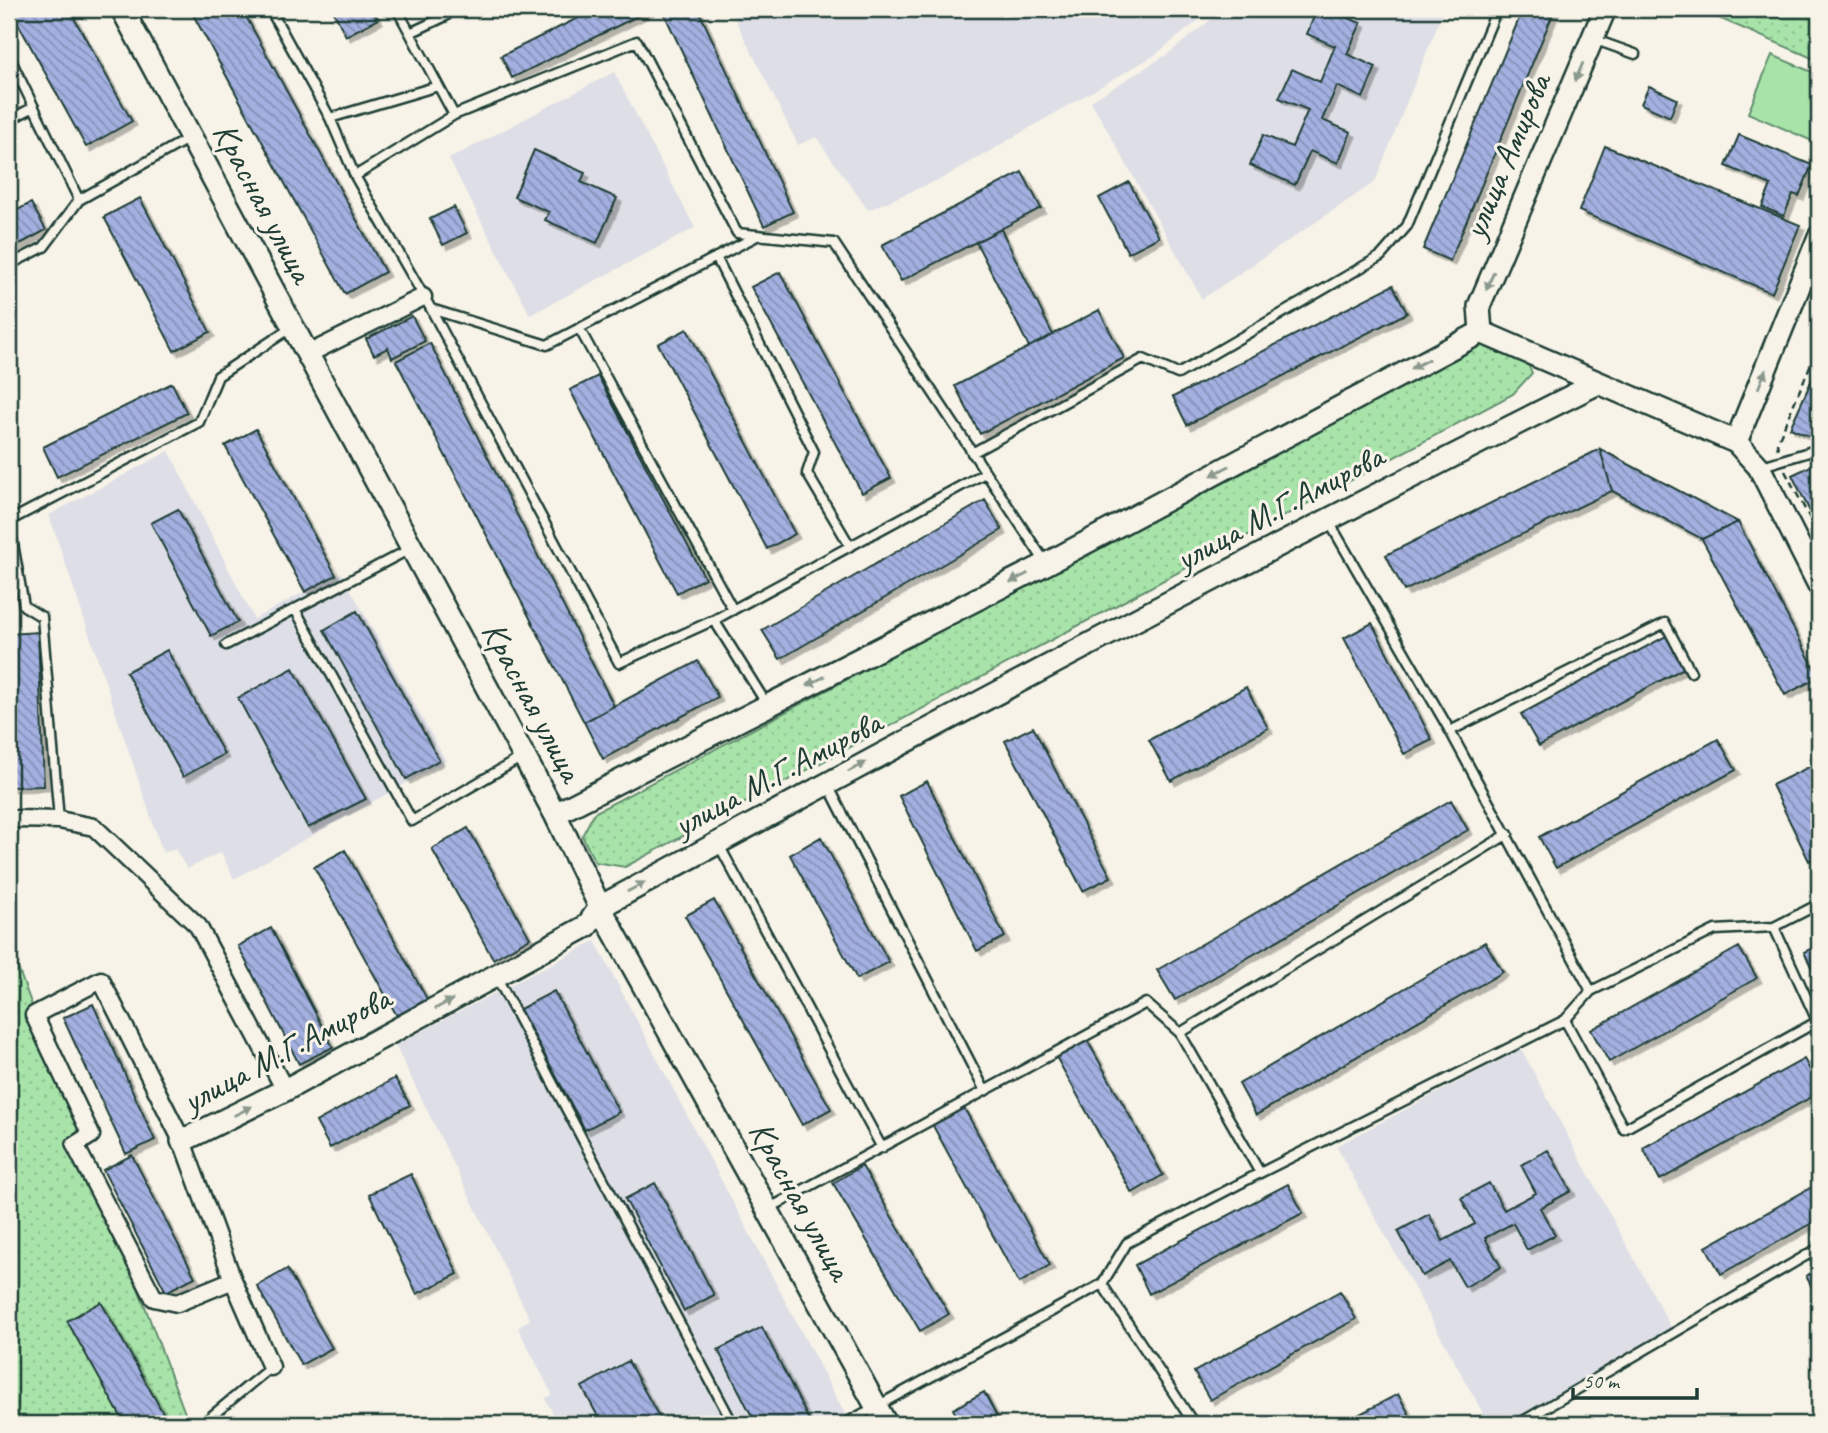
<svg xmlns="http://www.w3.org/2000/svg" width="1828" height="1433" font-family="Caveat,sans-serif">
<defs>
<pattern id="grass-dots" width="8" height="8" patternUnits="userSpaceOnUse" patternTransform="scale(1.75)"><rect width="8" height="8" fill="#a8e4aa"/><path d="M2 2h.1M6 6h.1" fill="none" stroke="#90c493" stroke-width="1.8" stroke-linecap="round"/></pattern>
<pattern id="building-back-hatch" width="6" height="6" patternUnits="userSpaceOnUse" patternTransform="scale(1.75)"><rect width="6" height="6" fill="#a3b0e0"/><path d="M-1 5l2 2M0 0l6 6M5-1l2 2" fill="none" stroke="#8490b6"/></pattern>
<filter id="shadow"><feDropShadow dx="4.5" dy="4.5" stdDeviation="0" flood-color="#0004"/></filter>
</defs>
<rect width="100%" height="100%" fill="#f7f3e8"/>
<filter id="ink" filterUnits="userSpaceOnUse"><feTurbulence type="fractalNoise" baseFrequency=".0143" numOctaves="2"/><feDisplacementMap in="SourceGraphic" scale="14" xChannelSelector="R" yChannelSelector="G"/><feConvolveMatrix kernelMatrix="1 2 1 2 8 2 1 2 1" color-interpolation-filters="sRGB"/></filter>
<g filter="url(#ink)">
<!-- built -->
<path fill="#dedfe6" d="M730,9H1213L1155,55L945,177L868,210L816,137L798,145Z
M1224,9H1444L1375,182L1202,299L1091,101L1168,54Z
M614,72L695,228L530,315L449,159Z
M169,451L254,619L341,572L446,761L234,879L221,852L187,869L175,849L163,853L49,515Z
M595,941L848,1420L841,1424H559L545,1399L552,1394L518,1328L530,1319L395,1045Z
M1521,1049L1673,1331L1518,1424H1489L1336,1146Z"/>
<!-- grass -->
<path fill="url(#grass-dots)" stroke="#64906f" stroke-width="2" d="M1698,9H1819V61Z
M1487,342L1521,349L1532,373L1513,394L625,867L595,862L582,836L594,813Z
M9,944L189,1424H9Z"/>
<!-- garden -->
<path fill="#a8e4aa" stroke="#64906f" stroke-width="2" d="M1772,55L1819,75V144L1748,113Z"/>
<!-- building -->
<path fill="url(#building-back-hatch)" stroke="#1f3d34" stroke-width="2" filter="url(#shadow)" d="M10,9H69L132,121L86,147Z
M190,9H242L385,272L345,294Z
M332,9H372L378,19L346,36Z
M596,9H652L512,78L501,56Z
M662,9H698L793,212L764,226Z
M1317,9H1327L1361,23L1347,54L1376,67L1363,98L1337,86L1322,120L1351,132L1338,163L1310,151L1295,185L1250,165L1263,135L1292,147L1308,110L1279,98L1292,69L1320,82L1335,46L1307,34Z
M1523,9H1555L1450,261L1423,249Z
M1649,86L1677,99L1670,117L1641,104Z
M1739,135L1812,165L1799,196L1793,194L1784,216L1762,207L1771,185L1726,166Z
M1605,146L1800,225L1772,293L1579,211Z
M534,150L585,173L581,182L617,198L597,243L545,220L549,212L514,197Z
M1022,172L1041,208L901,281L882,245Z
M1129,182L1159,237L1128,253L1099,198Z
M140,198L210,332L174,351L104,217Z
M31,203L46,230L9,250V214Z
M454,207L467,233L443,245L430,219Z
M1001,229L1053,335L1029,347L976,242Z
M780,272L891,478L862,493L751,287Z
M1393,285L1407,313L1187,425L1173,397Z
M1099,310L1124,358L980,434L955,386Z
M412,316L425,341L392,358L388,348L374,355L366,339Z
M687,329L795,534L767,549L658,344Z
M430,343L614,706L584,722L396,361Z
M1819,364V437L1818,440L1790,428Z
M598,376L705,578L677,593L570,390Z
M172,383L187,413L57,477L43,447Z
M256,429L336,575L305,592L225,446Z
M1600,449L1612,491L1404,591L1386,555Z
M1600,449L1738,522L1702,539L1612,491Z
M1819,462V530L1792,475Z
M985,500L1002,530L780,659L762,630Z
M178,509L238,622L211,636L151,523Z
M1738,522L1819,677L1785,695L1702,539Z
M357,611L439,760L406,779L324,630Z
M1372,623L1432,740L1404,754L1344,638Z
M38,632L44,786L9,787V634Z
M1666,636L1684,668L1539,746L1521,714Z
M167,650L224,754L183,777L126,672Z
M698,661L718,697L603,759L584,722Z
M293,668L366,799L308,828L238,698Z
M1246,687L1268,728L1171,781L1149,740Z
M1033,727L1111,877L1083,891L1005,741Z
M1718,739L1736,770L1556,868L1539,837Z
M1819,762V856L1809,861L1772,785Z
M927,781L1005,937L977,951L899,796Z
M1451,800L1468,830L1175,1000L1157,970Z
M468,828L530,938L493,959L432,849Z
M821,837L889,962L857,979L790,855Z
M345,850L427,999L397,1016L314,867Z
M714,900L831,1109L802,1125L685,916Z
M271,928L333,1047L299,1064L238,946Z
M1485,942L1503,972L1256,1115L1239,1084Z
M1819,945V973L1815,975L1804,952Z
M1739,947L1757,978L1609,1062L1591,1030Z
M554,991L619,1112L585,1130L520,1009Z
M93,1004L155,1140L126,1154L63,1018Z
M1086,1038L1163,1175L1132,1193L1055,1055Z
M1804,1059L1819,1086V1093L1660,1180L1643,1148Z
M395,1078L410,1105L330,1148L316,1122Z
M963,1106L1050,1265L1019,1283L932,1124Z
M1548,1150L1571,1191L1540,1208L1555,1235L1527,1250L1513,1223L1485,1238L1501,1267L1465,1287L1450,1261L1422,1276L1398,1231L1429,1214L1443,1241L1475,1224L1461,1198L1489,1183L1504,1210L1536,1193L1521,1165Z
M132,1155L195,1277L166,1292L103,1170Z
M862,1166L949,1314L920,1331L833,1183Z
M411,1174L458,1274L417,1294L369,1194Z
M655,1183L714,1295L684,1311L625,1199Z
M1819,1183V1219L1721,1274L1706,1247Z
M1288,1184L1303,1213L1149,1294L1135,1265Z
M287,1269L332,1348L301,1365L257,1286Z
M1819,1269V1301L1806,1276Z
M1340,1291L1356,1319L1210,1400L1194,1372Z
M101,1302L167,1420L159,1424H125L67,1321Z
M762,1327L811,1424H756L718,1350Z
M628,1361L663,1424H602L582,1387Z
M984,1392L1001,1424H961L953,1409Z
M1398,1394L1413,1421L1407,1424H1341Z"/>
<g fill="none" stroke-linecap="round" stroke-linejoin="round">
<!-- service casing -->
<g stroke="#1f3d34" stroke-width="13">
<path id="service" d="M270,9L330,118L355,176L431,309L619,663L714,620
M397,9L410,33L446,16L442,9
M410,33L454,115L637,41L737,233L834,243L1045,562
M1593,39L1635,54
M9,56L79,200L191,137
M330,118L438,86
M9,120L34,107
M355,176L454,115
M716,257L814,452L807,473L850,546
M9,265L44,247L79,200
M431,309L547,345L757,236
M579,328L733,610
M972,453L1143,359L1178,374L1381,256L1407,226L1497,9
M1762,466L1819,449
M1328,520L1450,731L1591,991L1715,930L1774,927L1819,904
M295,609L412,821L524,756
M226,645L410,549
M766,703L714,620L985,473
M1450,731L1665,623L1691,672
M828,785L985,1091
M59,820L42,617L24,606L9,521L199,422L218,376L291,328
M719,845L882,1148
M1774,927L1819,1025
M496,976L733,1424
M1565,1020L1624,1129L1818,1021
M1180,1033L1508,834
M768,1209L1146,1003L1180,1033L1260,1173
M1102,1284L1127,1243L1260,1173L1565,1020L1591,991
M202,1424L271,1367
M844,1424L1102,1284L1194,1424
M1518,1424L1819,1248"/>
</g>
<!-- minor casing -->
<g stroke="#1f3d34" stroke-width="21">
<path id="minor" d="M308,354L423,297
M16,819L59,820L94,827L198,926L285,1090
M233,1280L177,1303L154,1298L75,1145L91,1135L34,1015L101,980L182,1141L233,1280L271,1367"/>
</g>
<!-- tertiary casing -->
<g stroke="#1f3d34" stroke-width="26">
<path id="tertiary" d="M122,9L555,814L600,907L886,1424
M1481,332L1736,442L1759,467L1819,585
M1481,332L1479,306L1605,9
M1736,442L1819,237
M555,814L1046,564L1481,332
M182,1141L285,1090L587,926L600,907C930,727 1262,550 1598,383"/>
</g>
<!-- path -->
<path stroke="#1f3d34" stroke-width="2.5" stroke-dasharray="7 5" stroke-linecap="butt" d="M1778,449L1777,443L1819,345
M1785,471L1819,536"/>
<!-- service -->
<use href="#service" stroke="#f7f3e8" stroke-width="8"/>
<!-- minor -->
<use href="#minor" stroke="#f7f3e8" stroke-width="16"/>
<!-- tertiary -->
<use href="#tertiary" stroke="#f7f3e8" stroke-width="21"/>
</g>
<!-- one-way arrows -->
<defs><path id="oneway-solid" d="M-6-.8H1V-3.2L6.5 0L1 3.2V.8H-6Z" transform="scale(1.75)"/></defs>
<g fill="#8b988e">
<use href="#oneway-solid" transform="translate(1579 72) rotate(113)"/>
<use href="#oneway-solid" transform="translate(1490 281) rotate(113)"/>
<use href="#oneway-solid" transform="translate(1420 364) rotate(152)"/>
<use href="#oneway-solid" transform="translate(1762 379) rotate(-68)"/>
<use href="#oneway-solid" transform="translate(1220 471) rotate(152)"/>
<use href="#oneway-solid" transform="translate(1019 578) rotate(153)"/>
<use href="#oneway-solid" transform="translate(816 681) rotate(153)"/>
<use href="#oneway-solid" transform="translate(857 767) rotate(-28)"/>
<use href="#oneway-solid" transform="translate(636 887) rotate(-29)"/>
<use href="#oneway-solid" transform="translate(444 1004) rotate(-28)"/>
<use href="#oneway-solid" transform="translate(243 1111) rotate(-27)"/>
</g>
</g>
<g text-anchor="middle" stroke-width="6" stroke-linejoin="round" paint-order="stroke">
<!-- street labels -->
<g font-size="35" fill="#1f3d34" stroke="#f7f3e8">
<text transform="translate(1506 156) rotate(-67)" y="12">улица Амирова</text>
<text transform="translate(264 202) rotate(62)" y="12">Красная улица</text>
<text transform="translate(1279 507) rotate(-28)" y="12">улица М.Г.Амирова</text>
<text transform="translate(533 701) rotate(62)" y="12">Красная улица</text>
<text transform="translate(777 773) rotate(-28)" y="12">улица М.Г.Амирова</text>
<text transform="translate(286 1049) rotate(-28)" y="12">улица М.Г.Амирова</text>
<text transform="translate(801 1200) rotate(61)" y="12">Красная улица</text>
</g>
</g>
<!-- margin -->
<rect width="1828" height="1433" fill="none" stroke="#f7f3e8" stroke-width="35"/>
<rect x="18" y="18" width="1793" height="1398" fill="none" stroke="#1f3d34" stroke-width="2.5" filter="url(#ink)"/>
<!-- scale -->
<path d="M1573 1388v10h124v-10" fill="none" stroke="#1f3d34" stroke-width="3.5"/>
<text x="1583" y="1388" font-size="21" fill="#1f3d34" stroke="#f7f3e8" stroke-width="5" paint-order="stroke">50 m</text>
</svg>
